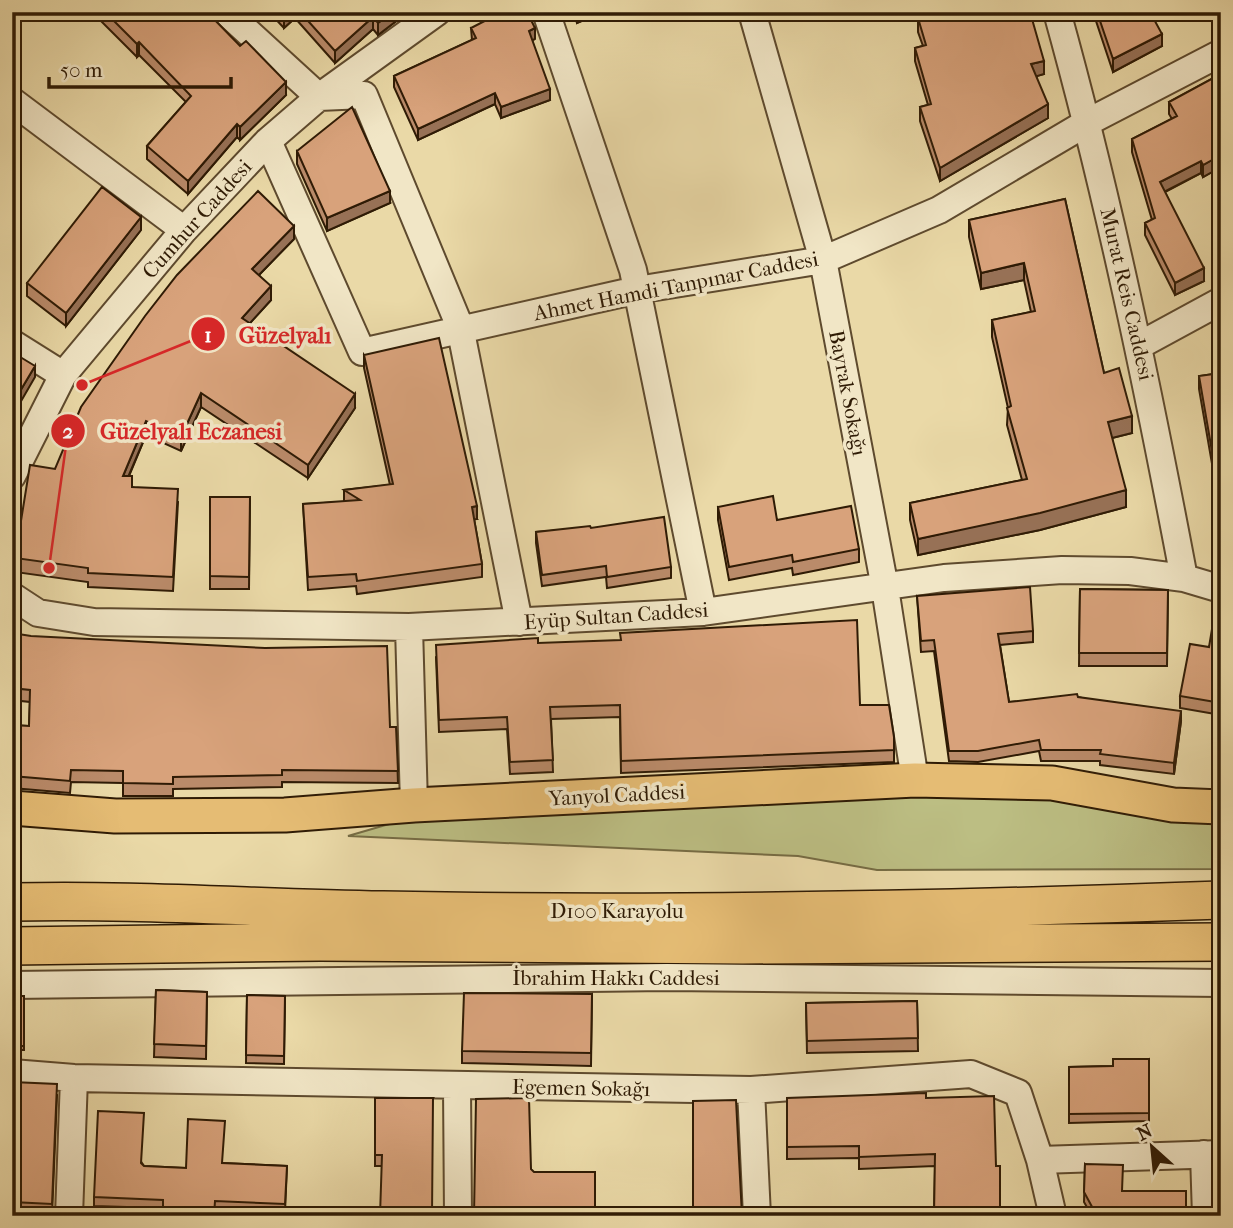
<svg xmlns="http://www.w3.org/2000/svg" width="1233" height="1228" font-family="'IM FELL French Canon',serif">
<rect width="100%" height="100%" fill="#ead9a7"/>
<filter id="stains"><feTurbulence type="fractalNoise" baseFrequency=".00286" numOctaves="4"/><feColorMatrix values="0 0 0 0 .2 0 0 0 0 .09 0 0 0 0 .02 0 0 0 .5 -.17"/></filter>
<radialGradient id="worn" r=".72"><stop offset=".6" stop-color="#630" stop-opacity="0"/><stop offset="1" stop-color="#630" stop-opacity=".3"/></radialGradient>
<!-- green -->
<path fill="#bcbe83" stroke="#766c44" stroke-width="2" d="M927,796L1077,797L1221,821V869L877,870L798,856L348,836L413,817Z"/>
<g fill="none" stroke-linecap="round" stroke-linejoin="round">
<!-- minor casing -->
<g stroke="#5e4a2e" stroke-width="30">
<path id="minor" d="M226,12L319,97L364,95L460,327L519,622
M546,12L633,270L703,612
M752,12L823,260L885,588L915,780
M1057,12C1109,199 1148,388 1184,578
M12,101L184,230
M268,141L362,352L637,290L823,260L939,210L1088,122L1221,53
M12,343L63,375
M1140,345L1221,301
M12,476L63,375L184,230L268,141L319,97L437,12
M12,596L38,613L94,622L409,627L703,612L944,578L1062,570L1130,571L1184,578L1221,589
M409,627L414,805
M12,985L667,977L1221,983
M12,1073L74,1078L751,1090L971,1074L1018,1093L1040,1160L1053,1216
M457,1087L458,1216
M751,1090L757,1216
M1204,1154L1206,1216
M1040,1160L1221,1154
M69,1216L74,1078"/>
</g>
<!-- major casing -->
<g stroke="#2f1b05" stroke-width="37">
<path id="major" d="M12,808L115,816L285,815L414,805L915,780L1052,783L1173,805L1221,807"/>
</g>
<!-- highway casing -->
<g stroke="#2f1b05" stroke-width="40">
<path id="highway" d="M12,902C136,899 259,908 383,910C662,916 942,910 1221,900
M12,946L320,942L743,945L1221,942"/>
</g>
<!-- minor -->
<use href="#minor" stroke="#f1e6c6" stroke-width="26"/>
<!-- major -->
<use href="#major" stroke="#e5bc74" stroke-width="33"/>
<!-- highway -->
<use href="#highway" stroke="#e5bc74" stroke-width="37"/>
</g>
<!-- wall -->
<path fill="#ba8b6a" stroke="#2f1b05" stroke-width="2" d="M89,12H207L286,95L240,140L237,137L188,194L147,159V146L186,102L139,55L137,57L98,18Z
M269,12H408L378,35L373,29L335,63L295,18L284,28Z
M573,12H603L577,23Z
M1036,12V20L1032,21L1044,74L1036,76L1048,118L940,181L920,121V107L928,105L915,61V48L923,46L918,32V18Z
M1093,12H1150L1162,46L1113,72Z
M471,28L535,39L532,40L550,100L501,118L495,104L418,140L394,87V76L472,40Z
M1221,66V167L1203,177L1201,173L1165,192L1204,281L1175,295L1145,235V223L1152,220L1132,152V139L1172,119L1169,114V102L1214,78V70Z
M297,151L390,203L327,231L297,164Z
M1065,199L1104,373L1132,433L1112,438L1126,507L1040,530L918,555L910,520V503L1022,480L1007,425L1008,408L992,337V320L1031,312L1024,280L981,289L969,237V220Z
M141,230L66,326L27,296V283Z
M294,239L259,275L271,300L249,324L355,408L308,478L201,407L181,451L146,435L129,476L132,487L178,502L173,591L88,587V582L15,572V558L55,469Z
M364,355L477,519H474L482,564V577L357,594L356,586L308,590L303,504L344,502V490L390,485L364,368Z
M1221,373V504H1219L1199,389V376Z
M210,497H250L249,589H210Z
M718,507L777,520L859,549V562L793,575L792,568L729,580L718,520Z
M591,528L671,567V578L607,588L606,577L542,586L536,543V532Z
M1080,589L1168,590L1167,666H1079Z
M917,596L1033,631V642L1000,645L1009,702L1078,697L1181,721L1174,774L1100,765V761H1041L1039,751L978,762L949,761L934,651L921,652Z
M1221,630V715L1180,708V696L1209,647Z
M12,633L390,727H396L398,783L282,782V787L173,789V796H123V783L71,782L70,793L12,788V725L29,726L30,702L12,700Z
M538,643L860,705L894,737V762L621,773L620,717L551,719L553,772L510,774L507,729L439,732L436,657Z
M156,990L207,992L206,1059L154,1057Z
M592,994L591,1066L462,1063V1051Z
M247,995L285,996L284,1064L246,1063Z
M12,996H24V1050H12Z
M917,1001L918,1051L807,1053L806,1003Z
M1149,1059V1121L1069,1123V1067L1113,1066Z
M12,1082L57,1095L52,1215L12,1213Z
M375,1098H433L382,1166H375Z
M787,1098H926L996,1166H1000V1216H934L935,1166L859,1169V1158L787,1159Z
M142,1163L144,1166L186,1168L223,1163L287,1166L285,1212L94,1206V1197Z
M1085,1164L1123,1191L1186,1216H1092L1084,1202Z"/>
<!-- shaded-wall -->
<path fill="#977156" stroke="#2f1b05" stroke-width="2" d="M289,12H295V18L284,28V17Z
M393,12H408L378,35V23Z
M577,12H603L577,23Z
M801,12H813L801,17Z
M1029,12H1036V20L1029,22Z
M373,17V29L335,63V51Z
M535,28V39L529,42V31Z
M1162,34V46L1113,72V59Z
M139,42V55L137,57V44Z
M1044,61V74L1031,78V64Z
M286,82V95L240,140V127Z
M550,89V100L501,118V107Z
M495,93V104L418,140V129Z
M1048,104V118L940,181V168Z
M237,124V137L188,194V181Z
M1221,155V167L1203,177V165Z
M1201,161V173L1160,194V182Z
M390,191V203L327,231V218Z
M141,217V230L66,326V313Z
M294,226V239L252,282V269Z
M1024,263V280L981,289V273Z
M1204,268V281L1175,295V283Z
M271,286V300L242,332V318Z
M35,366V377L13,415V403Z
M201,393V407L181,451V437Z
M355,394V408L308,478V465Z
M1132,416V433L1108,439V422Z
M146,421V435L123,489V476Z
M1126,490V507L1040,530L918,555V539Z
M477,506V519L472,520V507Z
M1181,711V721L1174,774V763Z"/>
<!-- building -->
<path fill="#d8a27b" stroke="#2f1b05" stroke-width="2" d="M105,12H207L240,46L246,41L286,82L240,127L237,124L188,181L147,146L191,96L139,42L137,44Z
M280,12H289L284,17Z
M300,12H393L378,23L373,17L335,51Z
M502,12H527L535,28L529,31L550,89L501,107L495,93L418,129L394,76L476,38L471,28Z
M919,12H1030L1044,61L1031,64L1048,104L940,168L920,107L931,104L915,48L926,45L918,18Z
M1097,12H1150L1162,34L1113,59Z
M1221,66V155L1203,165L1201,161L1160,182L1204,268L1175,283L1145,223L1155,218L1132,139L1177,116L1169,102L1217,76L1214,70Z
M352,107L390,191L327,218L297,151Z
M102,187L141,217L66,313L27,283Z
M258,191L294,226L252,269L271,286L242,318L355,394L308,465L201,393L181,437L146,421L123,476H132V487L178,489L173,577L88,573V568L15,558L30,465L55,469L81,407L145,316L177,275Z
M1065,199L1104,373L1119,368L1132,416L1108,422L1126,490L1040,513L918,539L910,503L1027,479L1007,408L1011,406L992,320L1035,311L1024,263L981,273L969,220Z
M439,338L477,506L472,507L482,564L357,581L356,574L308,577L303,504L360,500L344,490L393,484L364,355Z
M12,352L35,366L13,403H12Z
M1221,373V491L1219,492L1199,376Z
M773,496L777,520L851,506L859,549L793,562L792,555L729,567L718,507Z
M210,497H250L249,577L210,576Z
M664,517L671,567L607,577L606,566L542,575L536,532L590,526L591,528Z
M1030,587L1033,631L998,634L1009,702L1077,694L1078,697L1181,711L1174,763L1100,754L1101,750H1041L1039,740L978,751H949L934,640L921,641L917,596Z
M1080,589L1168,590L1167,653H1079Z
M857,620L860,705H889L894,737V750L621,761L620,705L550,707L553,760L510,762L507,717L439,720L436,645L538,638V643L621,640L620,633Z
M1212,629L1221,630V703L1180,696L1190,644L1209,647Z
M12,633L31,636L265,648L387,646L390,727H396L398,771L282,770V775L173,777V784L123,783V771L71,770L70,781L12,776V725L29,726L30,690L12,688Z
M156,990L207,992L206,1046L154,1044Z
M464,993L592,994L591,1053L462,1051Z
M247,995L285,996L284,1056L246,1055Z
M12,996H24V1046H12Z
M917,1001L918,1038L807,1041L806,1003Z
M1113,1059H1149V1113L1069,1114V1067L1113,1066Z
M12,1082L57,1084L52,1204L12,1202Z
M926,1093V1098L994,1096L996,1166H1000V1213H959V1216H934L935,1154L859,1157V1146L787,1147V1098Z
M375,1098H433L432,1216H380L382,1155H375Z
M529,1098L531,1169L534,1172H595V1216H474L476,1099Z
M736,1100L742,1216H693V1101Z
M98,1111L144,1113L141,1163L144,1166L186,1168L188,1119L225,1121L222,1163L287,1166L285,1204L215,1201L214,1216H169L163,1215V1200L94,1197Z
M1085,1164L1123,1165L1122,1191H1186V1216H1097L1084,1192Z"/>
<g text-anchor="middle" stroke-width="7" stroke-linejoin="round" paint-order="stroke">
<!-- street labels -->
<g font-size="21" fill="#2f1b05" stroke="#f1e6c6">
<text transform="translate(197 219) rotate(-48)" y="7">Cumhur Caddesi</text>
<text transform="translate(676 286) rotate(-11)" y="7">Ahmet Hamdi Tanpınar Caddesi</text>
<text transform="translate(1127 294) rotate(77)" y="7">Murat Reis Caddesi</text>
<text transform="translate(848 393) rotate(79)" y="7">Bayrak Sokağı</text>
<text transform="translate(616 616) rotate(-4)" y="7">Eyüp Sultan Caddesi</text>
<text transform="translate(617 795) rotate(-3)" y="7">Yanyol Caddesi</text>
<text x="617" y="918">D100 Karayolu</text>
<text x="616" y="985">İbrahim Hakkı Caddesi</text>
<text transform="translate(581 1088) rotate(1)" y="7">Egemen Sokağı</text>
</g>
</g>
<!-- callouts -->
<path fill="none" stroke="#d62828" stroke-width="2.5" d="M82 385L208 334M49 568L68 431"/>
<g fill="#d62828" stroke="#f1e6c6" stroke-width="2.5">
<circle cx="82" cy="385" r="7"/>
<circle cx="49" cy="568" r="7"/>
<circle cx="208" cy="334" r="18"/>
<circle cx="68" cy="431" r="18"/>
</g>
<g font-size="21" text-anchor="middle" font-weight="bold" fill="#fff">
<text x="208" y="342">1</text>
<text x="68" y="438">2</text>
</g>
<g font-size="23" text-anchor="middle" font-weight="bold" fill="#d62828" stroke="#f1e6c6" stroke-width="7" stroke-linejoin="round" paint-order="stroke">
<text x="285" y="343">Güzelyalı</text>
<text x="191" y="439">Güzelyalı Eczanesi</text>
</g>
<!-- margin -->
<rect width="1233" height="1228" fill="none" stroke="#ead9a7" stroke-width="42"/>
<rect x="14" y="14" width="1205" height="1200" fill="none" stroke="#2f1b05" stroke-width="3.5"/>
<rect x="21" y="21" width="1191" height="1186" fill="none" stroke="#2f1b05" stroke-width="2"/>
<!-- north arrow -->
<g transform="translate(1152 1147) rotate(333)" stroke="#f1e6c6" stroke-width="5" paint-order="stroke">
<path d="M0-5L12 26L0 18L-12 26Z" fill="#2f1b05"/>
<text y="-10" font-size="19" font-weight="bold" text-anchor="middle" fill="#2f1b05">N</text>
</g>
<!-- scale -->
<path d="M49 77v10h182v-10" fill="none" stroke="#2f1b05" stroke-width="3.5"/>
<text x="60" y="77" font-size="21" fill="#2f1b05" stroke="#f1e6c6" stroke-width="5" paint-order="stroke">50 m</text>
<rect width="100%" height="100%" filter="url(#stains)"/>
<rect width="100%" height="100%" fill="url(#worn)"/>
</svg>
